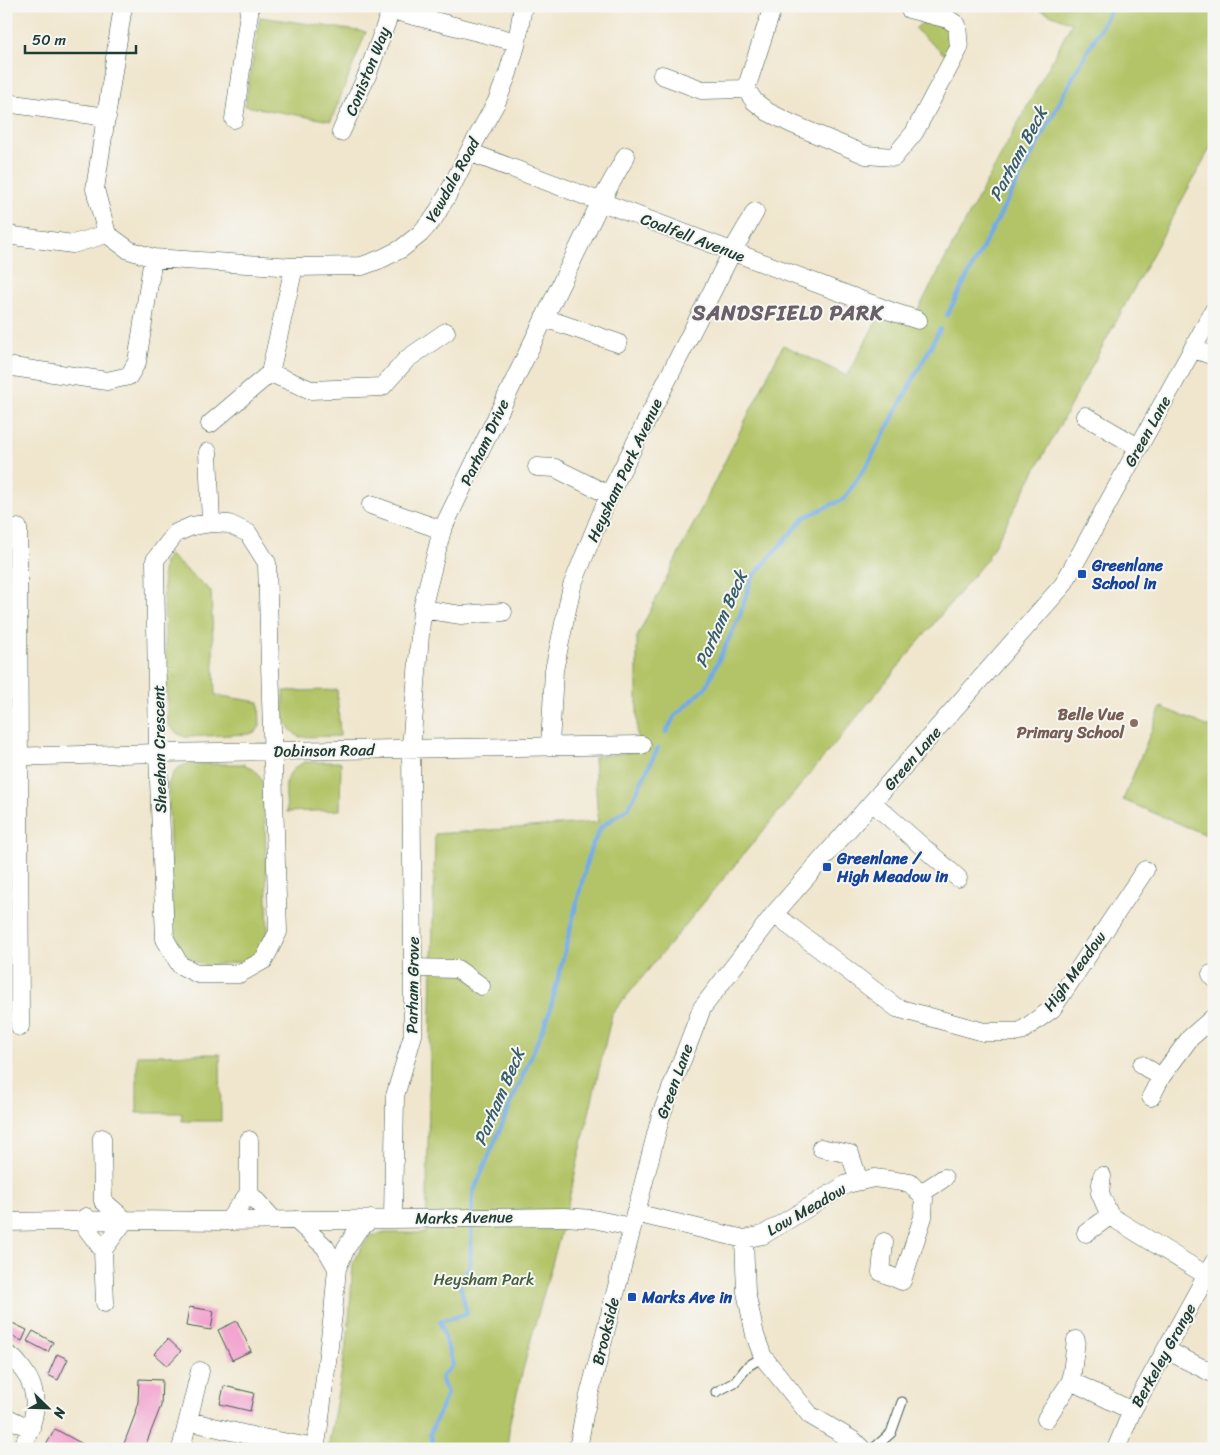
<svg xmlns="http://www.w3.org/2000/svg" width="1220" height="1455" font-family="Sriracha,sans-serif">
<rect width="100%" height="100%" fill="#f6f6f2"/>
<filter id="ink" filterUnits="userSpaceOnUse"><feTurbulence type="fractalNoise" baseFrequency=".02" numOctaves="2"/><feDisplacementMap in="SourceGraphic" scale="10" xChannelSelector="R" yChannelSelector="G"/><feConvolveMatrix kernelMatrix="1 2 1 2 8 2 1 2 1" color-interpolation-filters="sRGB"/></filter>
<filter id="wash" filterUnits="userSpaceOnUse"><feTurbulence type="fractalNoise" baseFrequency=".0096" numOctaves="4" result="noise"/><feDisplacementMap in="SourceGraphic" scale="20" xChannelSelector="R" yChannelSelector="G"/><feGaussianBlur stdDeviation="1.12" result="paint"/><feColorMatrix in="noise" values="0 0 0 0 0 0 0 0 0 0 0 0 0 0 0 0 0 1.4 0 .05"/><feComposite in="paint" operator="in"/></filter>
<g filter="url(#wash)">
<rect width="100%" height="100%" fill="#f0e6ce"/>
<!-- green -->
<path fill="#b3c467" stroke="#69804e" d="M1030,6H1214V141L987,559L612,1014L565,1217L528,1350L510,1421L507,1449H328L348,1335L353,1264L362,1246L371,1236L383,1233H426L435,834L598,822L594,757L637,751V637L783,345L847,376L878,318L913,319L1072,23Z
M260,17L366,32L331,121L245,106Z
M932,22L944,26L951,33V45L945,55L915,29L922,23Z
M169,555L211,591L215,695L259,702L260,726L256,732L249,734L185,737C177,734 173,731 168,724L163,573L164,562Z
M337,690L340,736L299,737C279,722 284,714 284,691Z
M1161,707L1214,729V838L1123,800Z
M305,762H341L340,810L287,812C286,790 280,773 305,762Z
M188,764H243C256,769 258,773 264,785L268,936L264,947L255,956L247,961L205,966L193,961L183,952L173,929L168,785C172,773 176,767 188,764Z
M220,1054L221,1121H182V1113H137V1055Z"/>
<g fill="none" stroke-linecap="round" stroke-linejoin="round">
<!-- stream -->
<path stroke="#73ace3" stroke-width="4.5" d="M947,315L1074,75L1113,6
M666,732L675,716L706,687L740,615L751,579L805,517L844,499L869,462L940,329
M472,1215L473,1193L549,1014L590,850L601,827L629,807L658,748
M435,1449L430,1434L447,1394L441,1377L453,1365L440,1321L467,1314L460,1284L470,1264L472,1223"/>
</g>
<g id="blocks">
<!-- building -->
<path fill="#f2a1cd" d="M189,1307L214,1311L211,1330L186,1326Z
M6,1320L27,1330L22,1341L6,1333Z
M237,1321L251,1351L232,1360L218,1330Z
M33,1331L53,1342L48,1352L27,1341Z
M168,1339L181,1351L167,1366L154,1354Z
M57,1354L68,1359L58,1380L48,1375Z
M139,1379L162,1380L161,1406L144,1449H122L136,1412H135L138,1402Z
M224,1386L254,1393L250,1411L220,1404Z
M55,1429L92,1449H44Z"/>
</g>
</g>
<g filter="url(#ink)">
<use href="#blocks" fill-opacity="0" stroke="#3e564b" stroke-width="1"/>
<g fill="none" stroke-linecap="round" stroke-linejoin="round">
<!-- lane casing -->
<g stroke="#3e564b" stroke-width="11">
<path id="lane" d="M716,1392L735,1382L748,1366L763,1357
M873,1449L891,1433L902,1402"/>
</g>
<!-- street casing -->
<g stroke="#3e564b" stroke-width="19">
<path id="street" d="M123,6L95,189L107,234L129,250L153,258L294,267L362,266L381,259L401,249L420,234L434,218L447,196L469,152L497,101L508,73L517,42L523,6
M773,6L746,89L754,101L768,112L792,124L866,155L894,157L914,133L959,48L957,25L948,19L909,9
M391,10L517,42
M662,75L702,90L746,89
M6,103L107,117
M234,119L250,6
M341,132L368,73L391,10L392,6
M469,152L890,311L918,320
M6,235L73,244L107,234
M544,318L618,343
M1193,349L1214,356
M6,366L107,381L129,376L137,362L153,258
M270,373L294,267
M1085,416L1138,447
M210,424L270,373L311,390L382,387L407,359L446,332
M208,452L211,523
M537,467L555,468L609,495
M371,505L442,530
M211,523L229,524L248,533L267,563L278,932L264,960L239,974H198L180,965L165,939L158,753L155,560L176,533L192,526Z
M18,528L20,1027
M422,609L461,615L503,612
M550,746L554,670L572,586L609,495L732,252L755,212
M6,757L158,753L642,745
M873,803L958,878
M774,914L897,1008L984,1032H1020L1052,1009L1145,870
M413,968L457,969L481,986
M1211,974L1214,978
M1142,1065L1161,1077
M1151,1097L1161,1077L1190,1038L1214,1017
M102,1138L103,1201L125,1220L103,1250
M821,1148L850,1154L859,1181
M1102,1176L1100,1193L1110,1216L1206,1275
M249,1193L274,1220
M920,1194L944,1178
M635,1213L744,1239L763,1235L847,1184L874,1178L910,1183L924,1198L923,1217L902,1281L881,1272L884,1242
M86,1217L81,1221L103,1250L105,1303
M393,1218L395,1096L413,1035V968L411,749L422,609L442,530L601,201L626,156
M296,1220L325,1247L337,1268
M228,1221L249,1193V1140
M6,1222L125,1220L228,1221L565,1217L593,1219L631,1227
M1086,1233L1110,1216
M744,1239L746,1292L755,1335L763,1357L810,1415L854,1441L862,1449
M1166,1350L1214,1374
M6,1354C14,1357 18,1364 23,1370C43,1396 34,1422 22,1449
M1071,1381L1132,1411
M6,1417L31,1429
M1046,1419L1071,1381L1076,1340
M188,1421L252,1436L315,1448
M181,1449L200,1371
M315,1449L319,1425L333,1314L337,1268L346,1248L357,1231L371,1219
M578,1449L584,1415L661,1115L702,1008L774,914L1063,585L1214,310
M1116,1449L1132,1411L1214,1262"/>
</g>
<!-- lane -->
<use href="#lane" stroke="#fff" stroke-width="9"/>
<!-- street -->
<use href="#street" stroke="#fff" stroke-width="18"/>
</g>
</g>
<!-- markers -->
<g fill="#1a4fb4" stroke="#f6f6f2" stroke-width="2">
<rect x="1077" y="569" width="10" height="10" rx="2.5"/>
<rect x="822" y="862" width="10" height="10" rx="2.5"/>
<rect x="627" y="1292" width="10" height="10" rx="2.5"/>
</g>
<circle fill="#8d6e63" stroke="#f6f6f2" stroke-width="2" cx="1134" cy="723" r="5"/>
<g text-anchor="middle" stroke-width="4" stroke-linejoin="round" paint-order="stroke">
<!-- street labels -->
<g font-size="16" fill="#1f3d34" stroke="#f6f6f2">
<text transform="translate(367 71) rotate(-68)" y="6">Coniston Way</text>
<text transform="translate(452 180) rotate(-61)" y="6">Yewdale Road</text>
<text transform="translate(693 237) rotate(21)" y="6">Coalfell Avenue</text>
<text transform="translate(1147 431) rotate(-61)" y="6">Green Lane</text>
<text transform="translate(484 442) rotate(-65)" y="6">Parham Drive</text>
<text transform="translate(624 470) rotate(-65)" y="6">Heysham Park Avenue</text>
<text transform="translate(159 749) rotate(-91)" y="6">Sheehan Crescent</text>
<text transform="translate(324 750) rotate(-1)" y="6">Dobinson Road</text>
<text transform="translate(912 758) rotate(-49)" y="6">Green Lane</text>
<text transform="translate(1074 971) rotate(-54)" y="6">High Meadow</text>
<text transform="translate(412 985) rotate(-89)" y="6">Parham Grove</text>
<text transform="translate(674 1081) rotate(-70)" y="6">Green Lane</text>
<text transform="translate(806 1209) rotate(-30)" y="6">Low Meadow</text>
<text transform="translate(464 1217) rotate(-1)" y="6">Marks Avenue</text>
<text transform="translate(605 1331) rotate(-76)" y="6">Brookside</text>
<text transform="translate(1163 1355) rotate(-61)" y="6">Berkeley Grange</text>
</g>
<!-- transit labels -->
<g font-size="16" font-weight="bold" fill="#164399" stroke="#f6f6f2" text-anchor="start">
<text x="1092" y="571">Greenlane<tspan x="1092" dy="18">School in</tspan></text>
<text x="837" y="864">Greenlane /<tspan x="837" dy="18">High Meadow in</tspan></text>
<text x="642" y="1303">Marks Ave in</text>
</g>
<!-- education labels -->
<g font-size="16" font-weight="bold" fill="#785e54" stroke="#f6f6f2" text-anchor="end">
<text x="1124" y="720">Belle Vue<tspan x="1124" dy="18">Primary School</tspan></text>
</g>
<!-- park labels -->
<g font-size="16" fill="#445f41" stroke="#f6f6f2">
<text x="484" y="1285">Heysham Park</text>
</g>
<!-- water labels -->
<g font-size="18" font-style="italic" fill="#385e69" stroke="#f6f6f2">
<text transform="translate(1018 154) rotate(-62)" y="6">Parham Beck</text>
<text transform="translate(721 619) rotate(-66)" y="6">Parham Beck</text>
<text transform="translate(499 1097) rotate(-67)" y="6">Parham Beck</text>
</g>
<!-- district labels -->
<g font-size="21" font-weight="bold" letter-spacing="1" fill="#69606a" stroke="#f6f6f2">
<text x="788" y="320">SANDSFIELD PARK</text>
</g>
</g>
<!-- margin -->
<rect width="1220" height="1455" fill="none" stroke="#f6f6f2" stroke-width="25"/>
<!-- north arrow -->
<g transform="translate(48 1408) rotate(113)" stroke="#f6f6f2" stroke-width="4" paint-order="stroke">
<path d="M0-4L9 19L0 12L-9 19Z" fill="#1f3d34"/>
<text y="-8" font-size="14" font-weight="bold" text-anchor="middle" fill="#1f3d34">N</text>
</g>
<!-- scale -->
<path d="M25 45v8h111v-8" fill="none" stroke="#1f3d34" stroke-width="2.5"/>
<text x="32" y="45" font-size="15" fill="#1f3d34" stroke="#f6f6f2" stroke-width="4" paint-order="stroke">50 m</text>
</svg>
